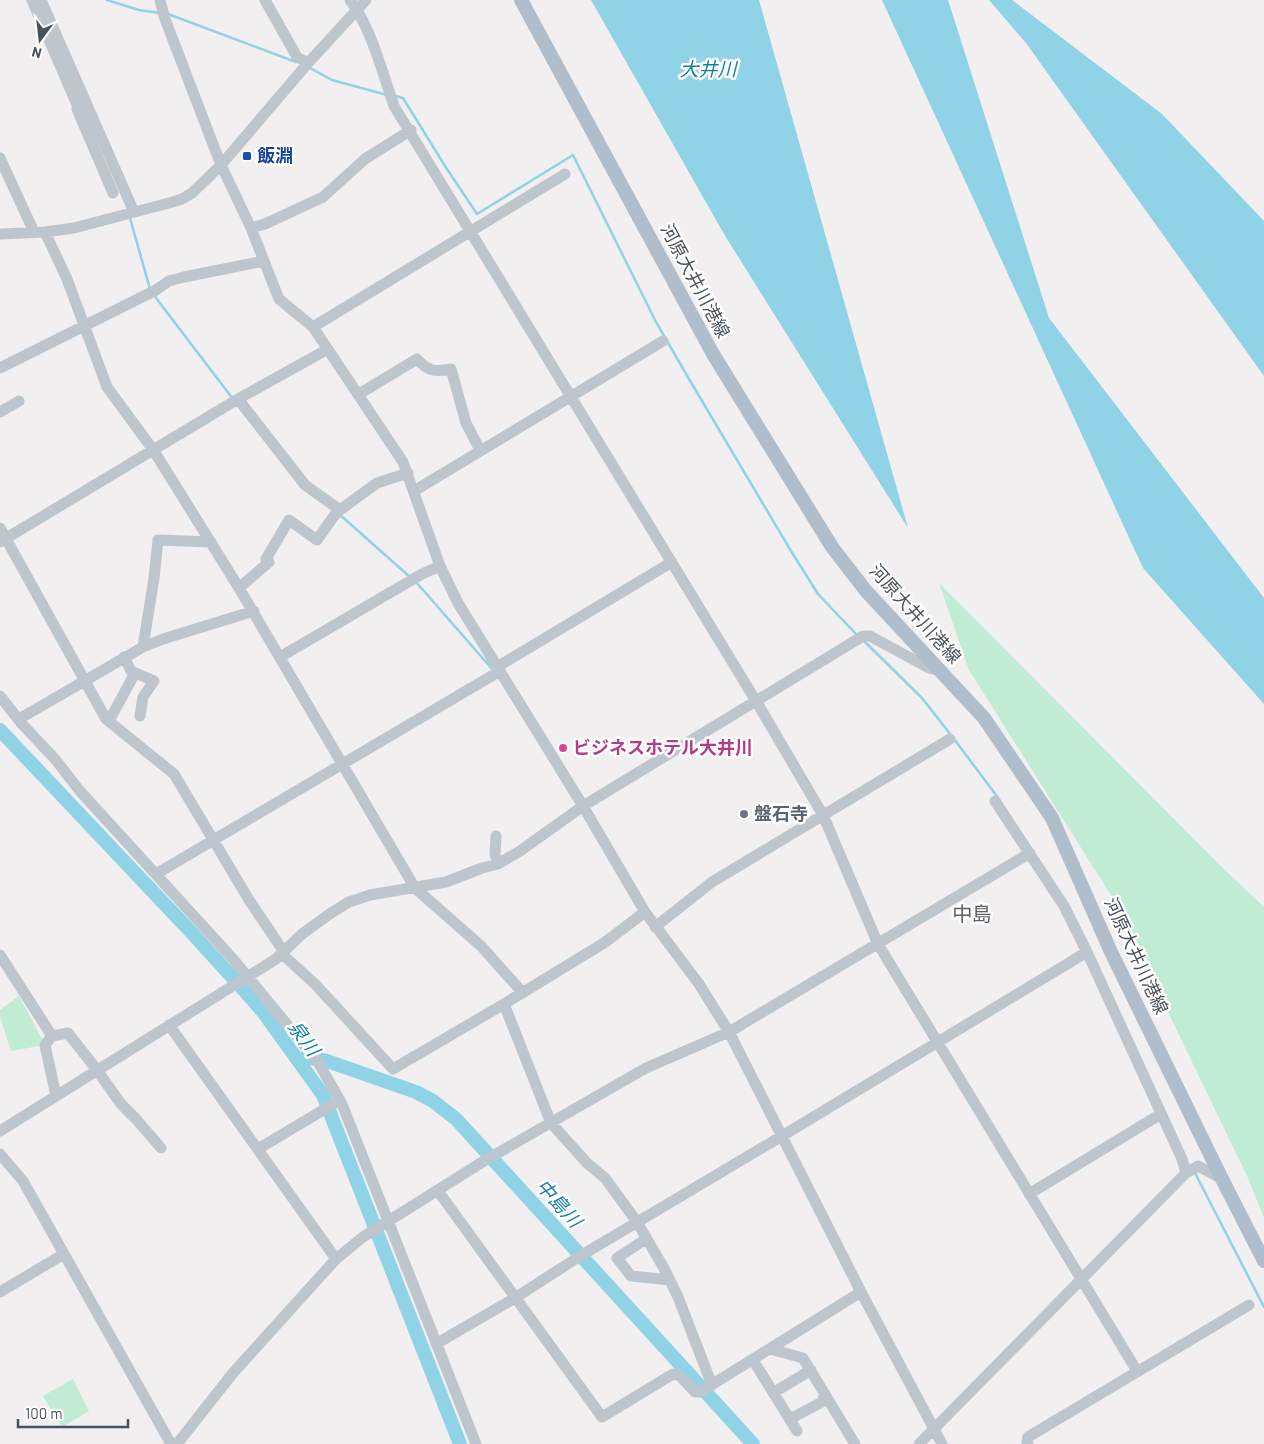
<svg xmlns="http://www.w3.org/2000/svg" width="1264" height="1444" font-family="Barlow,'Noto Sans JP',sans-serif">
<rect width="100%" height="100%" fill="#f1efef"/>
<!-- green -->
<path fill="#c0ecd3" d="M939,583L1224,869L1264,907V1218L1248,1178L1114,900L969,670Z
M19,996L45,1045L11,1051L0,1017V1010Z
M73,1379L89,1411L62,1427L43,1396Z"/>
<!-- water -->
<path fill="#90d2e6" d="M591,0H759L908,528L724,234Z
M882,0H948L1049,318L1264,598V704L1143,568Z
M989,0H1012L1162,114L1264,221V376L1026,43Z"/>
<g fill="none" stroke-linecap="round" stroke-linejoin="round">
<!-- stream -->
<path stroke="#90d2e6" stroke-width="2.5" d="M107,0L139,10L160,13
M168,14L296,62
M310,68L332,80L387,95
M395,96L403,98L445,166L477,214L573,155L656,322L689,379L791,551L818,594L857,635
M130,218L150,289
M153,294L233,399
M339,514L410,577
M416,582L493,670
M863,640L922,698L951,735
M954,739L999,799
M1195,1173L1264,1307"/>
<!-- river -->
<path stroke="#90d2e6" stroke-width="14" d="M0,730L192,933L243,989L263,1012L323,1095L460,1444
M306,1057L327,1061L416,1092L433,1101L456,1119L753,1444"/>
<!-- minor -->
<path stroke="#bec6cd" stroke-width="11" d="M32,0L78,107L77,109L113,193
M41,0L134,212
M160,0L165,19L221,165L251,228L279,299L313,327L403,462L440,566L458,603L583,806L645,912L699,984L729,1032L861,1292L942,1444
M265,0L297,57L308,63
M350,0C370,25 383,74 394,106L756,701L823,815L878,944L1137,1371
M0,158L34,232
M251,228L265,224L323,197L365,159L411,130
M45,232L67,279L107,387L154,451L239,588L415,888L481,946L523,993
M0,234L45,232L74,228L169,203L182,199L192,193L221,165L308,63L366,0
M313,327L565,174
M0,368L156,290L169,281L184,277L264,261
M359,394L417,359C429,372 435,372 451,369L466,423L480,450
M238,399L305,485L340,510L377,483L408,473
M0,412L19,401
M414,491L663,341
M0,528L106,719L174,774L249,900L284,952
M0,542L238,399L328,349
M239,588L269,562L266,559L289,520L317,540L334,516L340,510
M143,647L154,578L158,540L211,542
M124,657L131,671L154,681L143,697L140,716
M280,657L422,574L440,566
M497,667L672,562
M0,696L22,724L55,759L79,790L233,959L318,1062L342,1104L476,1444
M19,719L143,647L163,639L254,611
M109,721L135,673
M995,801L1064,906L1087,952L1182,1159L1186,1173
M496,836L495,854L498,864
M156,874L500,671
M645,912L604,943L504,1004L551,1123L587,1163L605,1178L637,1222L665,1270L678,1297L712,1385
M655,927L712,882L950,739
M282,954L315,984L393,1069L504,1004
M0,955L52,1036L68,1033L97,1070L121,1104L136,1119L161,1148
M169,1025L336,1259
M52,1036L45,1045L56,1096
M0,1131L276,959L302,934L331,913L349,902L370,895L446,882L482,868L498,864L520,851L583,806L863,636H870L929,668L939,670
M258,1149L340,1100
M0,1154L23,1181L171,1444
M438,1191L602,1417L673,1374L680,1376L695,1392H700L861,1292
M1029,1194L1161,1114
M646,1239L617,1258L631,1276L670,1280
M0,1292L64,1254
M436,1344L515,1298L577,1258L782,1136L1087,952
M770,1349L803,1358L855,1444
M753,1360L797,1431
M773,1393L811,1370
M790,1419L822,1402L825,1394
M177,1444L233,1373L336,1259L363,1237L484,1161L646,1068L729,1032L1030,853
M919,1444L1186,1173L1198,1166L1222,1179
M1028,1444L1027,1442L1028,1437L1249,1305"/>
<!-- major -->
<path stroke="#b0becc" stroke-width="14" d="M521,0L713,354L832,547L866,591L984,718L1052,818L1111,952L1222,1179L1264,1261"/>
</g>
<!-- markers -->
<rect fill="#1a4fb4" stroke="#fff" stroke-width="2" x="242" y="151" width="10" height="10" rx="2.5"/>
<circle fill="#d1479c" stroke="#fff" stroke-width="2" cx="563" cy="748" r="5"/>
<circle fill="#6b7280" stroke="#fff" stroke-width="2" cx="744" cy="814" r="5"/>
<g text-anchor="middle" stroke-width="5" stroke-linejoin="round" paint-order="stroke">
<!-- transit labels -->
<g font-size="18" font-weight="bold" fill="#164399" stroke="#fff" text-anchor="start">
<text x="257" y="162">飯淵</text>
</g>
<!-- street labels -->
<g font-size="18" fill="#48525b" stroke="#fff">
<text transform="translate(695 281) rotate(62)" y="6">河原大井川港線</text>
<text transform="translate(915 614) rotate(48)" y="6">河原大井川港線</text>
<text transform="translate(1136 956) rotate(65)" y="6">河原大井川港線</text>
</g>
<!-- hotel labels -->
<g font-size="18" font-weight="bold" fill="#b23c85" stroke="#fff" text-anchor="start">
<text x="573" y="754">ビジネスホテル大井川</text>
</g>
<!-- worship labels -->
<g font-size="18" font-weight="bold" fill="#5b616d" stroke="#fff" text-anchor="start">
<text x="754" y="820">盤石寺</text>
</g>
<!-- water labels -->
<g font-size="19" font-style="italic" fill="#1580a1" stroke="#fff">
<text x="708" y="76">大井川</text>
<text transform="translate(304 1038) rotate(53)" y="7">泉川</text>
<text transform="translate(559 1203) rotate(48)" y="7">中島川</text>
</g>
<!-- quarter labels -->
<g font-size="20" fill="#5c5f63" stroke="#fff">
<text x="972" y="921">中島</text>
</g>
</g>
<!-- north arrow -->
<g transform="translate(40 40) rotate(195)" stroke="#ffffff" stroke-width="4" paint-order="stroke">
<path d="M0-4L9 19L0 12L-9 19Z" fill="#48525b"/>
<text y="-8" font-size="14" font-weight="bold" text-anchor="middle" fill="#48525b">N</text>
</g>
<!-- scale -->
<path d="M18 1419v8h110v-8" fill="none" stroke="#48525b" stroke-width="2.5"/>
<text x="25" y="1419" font-size="15" fill="#48525b" stroke="#ffffff" stroke-width="4" paint-order="stroke">100 m</text>
</svg>
